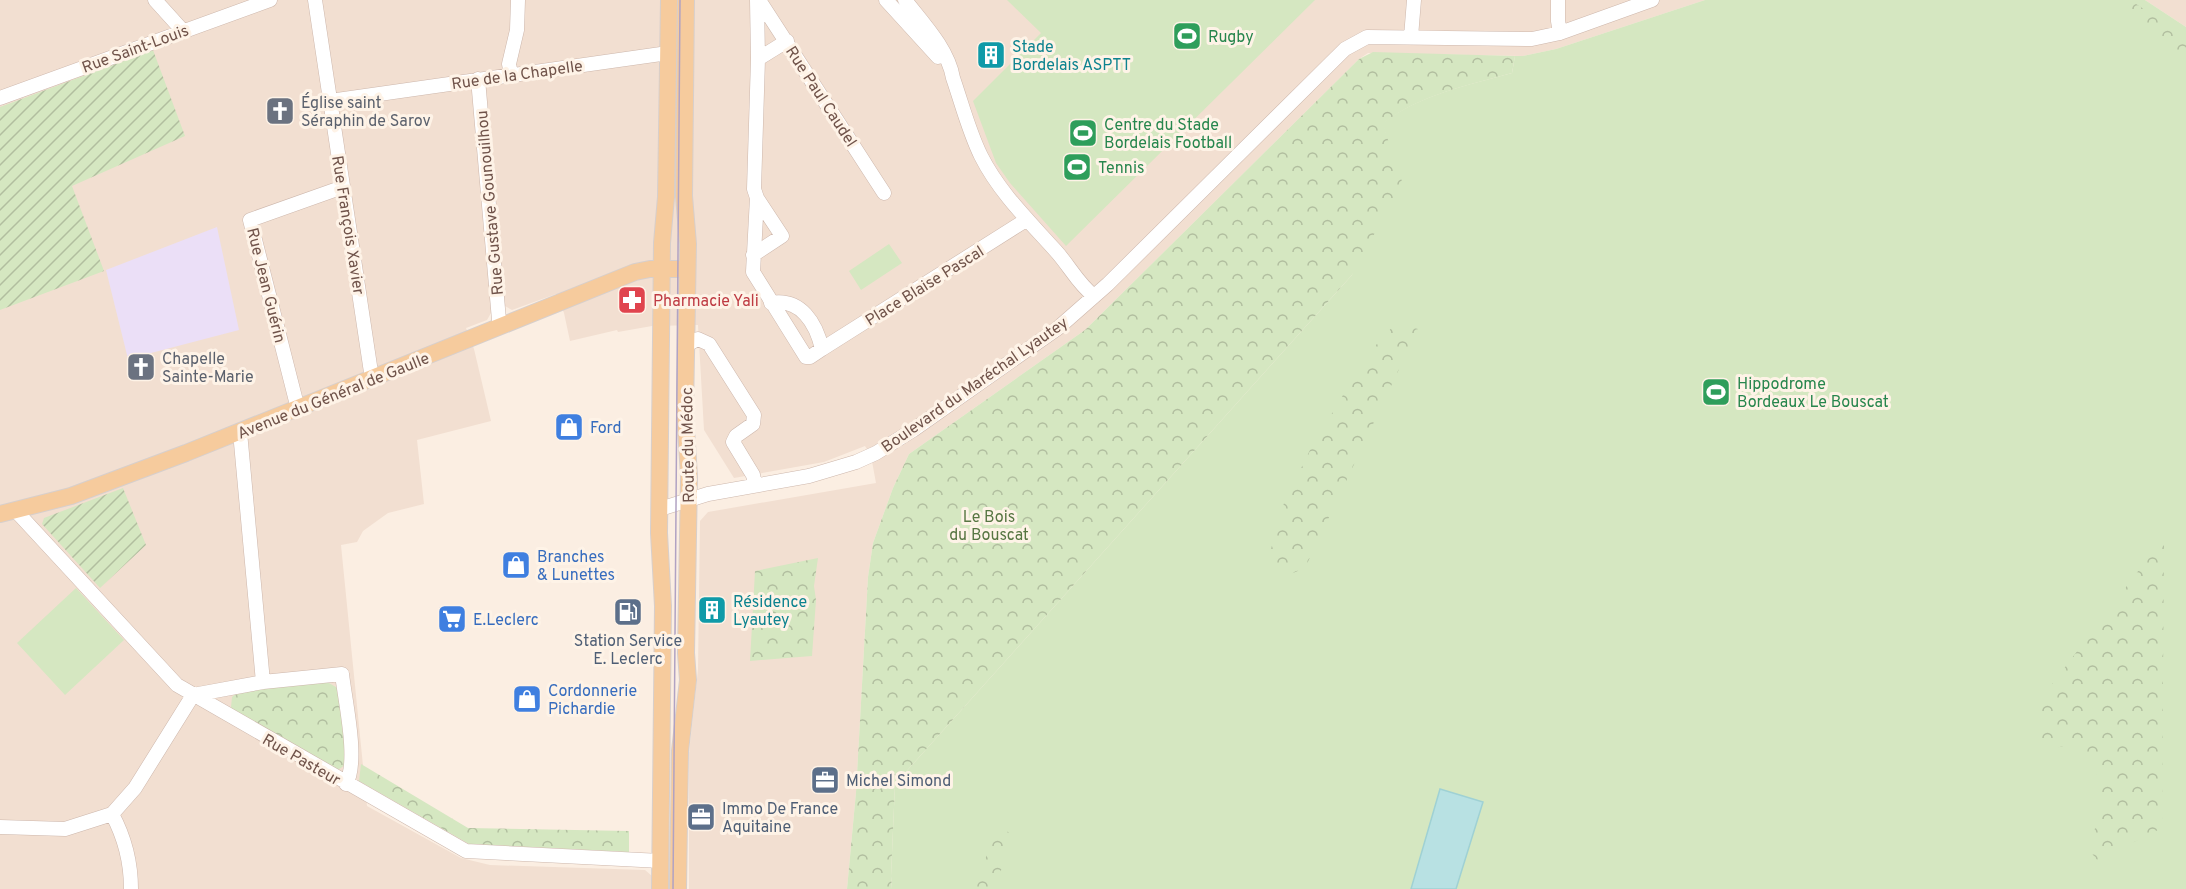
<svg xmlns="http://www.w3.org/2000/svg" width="2186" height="889" font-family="Overpass,sans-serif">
<defs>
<pattern id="forest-crowns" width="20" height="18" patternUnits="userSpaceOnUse" patternTransform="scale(1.5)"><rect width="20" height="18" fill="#d5e7c1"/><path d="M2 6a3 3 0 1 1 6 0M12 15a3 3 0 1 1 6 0" fill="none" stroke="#b1be9f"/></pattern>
<pattern id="garden-furrows" width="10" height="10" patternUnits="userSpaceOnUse" patternTransform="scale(1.5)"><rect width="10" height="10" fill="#d5e7c1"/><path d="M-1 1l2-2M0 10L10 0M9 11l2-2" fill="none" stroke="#b1be9f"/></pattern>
</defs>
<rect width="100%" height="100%" fill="#fbeee2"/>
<!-- residential -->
<path fill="#f2dfd1" d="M0,0H1705L1556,49L1523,56L1368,53L1359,59L1085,330L909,454L893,488L873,543L868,577L856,792L847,889H689V753L698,669L700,521L708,512L876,483L871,456L865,446L824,462L734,478L704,430L698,325L652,326L618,332L617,330L570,341L564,313L556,294L512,310L505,306L491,313L487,320L466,328L474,349L491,421L417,440L424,504L388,513L363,531L357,542L341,545L367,806L461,858L490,865L645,870L652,876V889H0Z
M2145,0H2186V27Z"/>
<!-- education -->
<path fill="#ebdff7" d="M217,227L239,330L128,359L106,270Z"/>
<!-- grass -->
<path fill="#d5e7c1" d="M1007,0H1315L1066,246L1010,183L996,163L973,101L1041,33Z
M1705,0H2145L2186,27V889H892L891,876L895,784L1352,275L1386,136L1383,123C1419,95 1468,85 1512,73L1515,56H1523L1556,49Z
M889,244L902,263L861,290L849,271Z
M76,588L124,640L65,695L17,643Z"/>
<!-- forest -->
<path fill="url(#forest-crowns)" d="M2112,0H2130L2186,37V67C2166,40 2143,15 2112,0Z
M1373,52L1515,56L1512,73C1469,85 1419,95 1384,123C1386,144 1400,162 1402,183L1352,275L895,784L891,876L892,889H847L856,792L868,577L873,543L893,488L909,454L1085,330L1359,59Z
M1396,323L1418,329L1305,568L1288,575L1269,556L1284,503L1310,450L1367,355Z
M2164,537L2162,828L2097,860L2084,843L2100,822L2101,804L2098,776L2071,744L2044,751L2037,704Z
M818,558L814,586L816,600L812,656L750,661L755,571Z
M327,682L336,687L340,692L348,759C345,765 342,769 335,770L233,711L231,707L232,697L240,690Z
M361,764L468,828L629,831V852L469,844L359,781Z
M1001,829L1013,834L1011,844L994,889H968L986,857L992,833Z"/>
<!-- garden -->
<path fill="url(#garden-furrows)" d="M153,50L185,136L72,186L104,271L0,310V107Z
M123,488L146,545L100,588L42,524L44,518Z"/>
<!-- water -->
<path fill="#b8e1e3" stroke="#9fd1d4" stroke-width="1.5" d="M1440,789L1483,802L1456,889H1411Z"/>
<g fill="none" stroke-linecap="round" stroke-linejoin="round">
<!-- minor casing -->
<g stroke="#cdb7ac" stroke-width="15">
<path id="minor" d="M155,0L183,31
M315,0L372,379
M757,0L758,59L754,189L757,198L753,272L806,357H810L822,349L1026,220
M759,0L884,193
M886,0L938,57
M905,0C923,23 948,49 953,78C962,104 969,132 981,156C999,192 1029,221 1055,250C1069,265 1078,284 1094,296
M1558,0V21L1560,33
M1411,37L1414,0
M758,59L787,41
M511,74L509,64L517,30L518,0
M478,79L499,320L502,326
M0,98L270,0
M330,101L668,53
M753,255L782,236L757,198
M771,303C801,298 816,323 822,349
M686,345L698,339L709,344L754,415L753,424L736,436L733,442L753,475L755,484
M298,409L250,220L343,187
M240,432L263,682
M660,509L708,494L809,476L856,462L876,453L913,430L1058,328L1108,284L1345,49L1367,37L1532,39L1560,33L1652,0
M16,511L177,685L466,851L661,861
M193,695L263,682L342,674C345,701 359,761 346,784
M112,814C125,838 131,861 131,889
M0,827L65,829L112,814L135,788L193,695"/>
</g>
<!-- major casing -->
<g stroke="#d7cfcc" stroke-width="18">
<path id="major" d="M0,514L71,496L186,453L635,272L650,269H687
M660,889L663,606L659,533L662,243L666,197L669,0
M678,889L680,751L688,680L686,653L689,477L685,411L688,244L684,196L686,0"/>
</g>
<!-- minor -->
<use href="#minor" stroke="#fff" stroke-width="14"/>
<!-- major -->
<use href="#major" stroke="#f6cb9d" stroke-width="16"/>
<!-- tram -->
<path stroke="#b0a2c3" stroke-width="1.5" d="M673,889L680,0"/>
</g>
<!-- icons -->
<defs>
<g id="stadium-square" transform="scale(1.5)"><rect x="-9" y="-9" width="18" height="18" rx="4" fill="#2e9e5b" stroke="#fef3e7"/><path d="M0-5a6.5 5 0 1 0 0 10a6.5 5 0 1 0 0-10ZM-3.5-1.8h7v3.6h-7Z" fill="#fff"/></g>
<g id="building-square" transform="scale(1.5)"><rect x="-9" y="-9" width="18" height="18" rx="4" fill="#0f9aa8" stroke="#fef3e7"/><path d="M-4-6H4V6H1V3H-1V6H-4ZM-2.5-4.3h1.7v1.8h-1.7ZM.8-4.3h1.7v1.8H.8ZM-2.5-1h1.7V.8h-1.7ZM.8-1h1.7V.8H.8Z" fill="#fff"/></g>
<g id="church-square" transform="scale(1.5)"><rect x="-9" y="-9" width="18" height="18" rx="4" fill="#6b7280" stroke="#fef3e7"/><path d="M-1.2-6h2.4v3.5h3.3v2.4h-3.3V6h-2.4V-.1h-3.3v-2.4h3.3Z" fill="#fff"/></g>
<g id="pharmacy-square" transform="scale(1.5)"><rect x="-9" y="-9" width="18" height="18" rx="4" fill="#e0444e" stroke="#fef3e7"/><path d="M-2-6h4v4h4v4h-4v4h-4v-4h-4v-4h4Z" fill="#fff"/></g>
<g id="shop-square" transform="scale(1.5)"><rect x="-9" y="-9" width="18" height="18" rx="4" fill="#3f7fe0" stroke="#fef3e7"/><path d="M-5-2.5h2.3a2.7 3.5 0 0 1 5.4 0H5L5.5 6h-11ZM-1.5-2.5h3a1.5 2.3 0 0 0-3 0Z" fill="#fff"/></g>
<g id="fuel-square" transform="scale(1.5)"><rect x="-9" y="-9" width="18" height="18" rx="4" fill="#5c6f8a" stroke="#fef3e7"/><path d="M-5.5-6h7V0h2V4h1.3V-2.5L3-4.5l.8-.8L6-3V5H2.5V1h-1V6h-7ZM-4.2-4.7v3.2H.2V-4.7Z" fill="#fff"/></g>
<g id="supermarket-square" transform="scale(1.5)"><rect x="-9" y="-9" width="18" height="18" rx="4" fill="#3f7fe0" stroke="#fef3e7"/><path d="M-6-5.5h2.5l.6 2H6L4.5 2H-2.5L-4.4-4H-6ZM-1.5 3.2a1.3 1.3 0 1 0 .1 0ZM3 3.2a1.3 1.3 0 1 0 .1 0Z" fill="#fff"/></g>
<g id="office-square" transform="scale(1.5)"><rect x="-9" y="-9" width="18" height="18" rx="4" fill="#5c6f8a" stroke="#fef3e7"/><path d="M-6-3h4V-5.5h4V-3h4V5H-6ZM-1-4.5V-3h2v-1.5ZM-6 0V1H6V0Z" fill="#fff"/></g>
</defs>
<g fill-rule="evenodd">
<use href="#stadium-square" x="1187" y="36"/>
<use href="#building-square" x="991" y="55"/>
<use href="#church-square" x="280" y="111"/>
<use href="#stadium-square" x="1083" y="133"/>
<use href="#stadium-square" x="1077" y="167"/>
<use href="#pharmacy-square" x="632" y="300"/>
<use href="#church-square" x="141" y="367"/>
<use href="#stadium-square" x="1716" y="392"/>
<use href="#shop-square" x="569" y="427"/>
<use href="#shop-square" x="516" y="565"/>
<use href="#building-square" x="712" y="610"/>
<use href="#fuel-square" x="628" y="612"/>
<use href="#supermarket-square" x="452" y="619"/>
<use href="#shop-square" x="527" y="699"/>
<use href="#office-square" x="825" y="780"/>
<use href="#office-square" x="701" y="817"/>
</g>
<g text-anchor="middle" stroke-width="6" stroke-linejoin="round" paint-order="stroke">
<!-- leisure labels -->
<g font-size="16" fill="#27864d" stroke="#fef3e7" text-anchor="start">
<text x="1208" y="42">Rugby</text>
<text x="1104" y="130">Centre du Stade<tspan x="1104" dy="18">Bordelais Football</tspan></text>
<text x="1098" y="173">Tennis</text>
<text x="1737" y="389">Hippodrome<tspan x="1737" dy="18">Bordeaux Le Bouscat</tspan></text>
</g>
<!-- culture labels -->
<g font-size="16" fill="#0d838f" stroke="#fef3e7" text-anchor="start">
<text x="1012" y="52">Stade<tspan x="1012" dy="18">Bordelais ASPTT</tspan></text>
<text x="733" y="607">Résidence<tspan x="733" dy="18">Lyautey</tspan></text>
</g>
<!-- street labels -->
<g font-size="16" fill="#70534a" stroke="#fef3e7">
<text transform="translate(135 48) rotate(-20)" y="6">Rue Saint-Louis</text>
<text transform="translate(517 74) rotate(-8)" y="6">Rue de la Chapelle</text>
<text transform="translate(822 96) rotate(57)" y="6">Rue Paul Caudel</text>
<text transform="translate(489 203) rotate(-95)" y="6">Rue Gustave Gounouilhou</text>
<text transform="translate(349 225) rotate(81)" y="6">Rue François Xavier</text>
<text transform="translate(267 285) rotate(76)" y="6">Rue Jean Guérin</text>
<text transform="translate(924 285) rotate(-32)" y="6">Place Blaise Pascal</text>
<text transform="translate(974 384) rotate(-35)" y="6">Boulevard du Maréchal Lyautey</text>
<text transform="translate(333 395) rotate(-22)" y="6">Avenue du Général de Gaulle</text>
<text transform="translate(687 445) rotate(-91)" y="6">Route du Médoc</text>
<text transform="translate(302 759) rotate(30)" y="6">Rue Pasteur</text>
</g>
<!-- worship labels -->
<g font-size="16" fill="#5b616d" stroke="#fef3e7" text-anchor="start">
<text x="301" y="108">Église saint<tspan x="301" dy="18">Séraphin de Sarov</tspan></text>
<text x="162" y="364">Chapelle<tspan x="162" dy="18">Sainte-Marie</tspan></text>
</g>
<!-- health labels -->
<g font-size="16" fill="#be3a42" stroke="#fef3e7" text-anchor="start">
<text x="653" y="306">Pharmacie Yali</text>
</g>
<!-- shop labels -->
<g font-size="16" fill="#366cbe" stroke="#fef3e7" text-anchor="start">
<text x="590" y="433">Ford</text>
<text x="537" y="562">Branches<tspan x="537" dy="18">&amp; Lunettes</tspan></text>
<text x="473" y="625">E.Leclerc</text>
<text x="548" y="696">Cordonnerie<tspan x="548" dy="18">Pichardie</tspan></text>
</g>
<!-- park labels -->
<g font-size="16" fill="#577642" stroke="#fef3e7">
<text x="989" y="522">Le Bois<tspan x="989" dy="18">du Bouscat</tspan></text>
</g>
<!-- service labels -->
<g font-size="16" fill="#4e5e75" stroke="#fef3e7" text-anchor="start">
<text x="628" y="646" text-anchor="middle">Station Service<tspan x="628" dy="18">E. Leclerc</tspan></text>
<text x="846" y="786">Michel Simond</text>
<text x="722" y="814">Immo De France<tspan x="722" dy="18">Aquitaine</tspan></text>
</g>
</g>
</svg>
